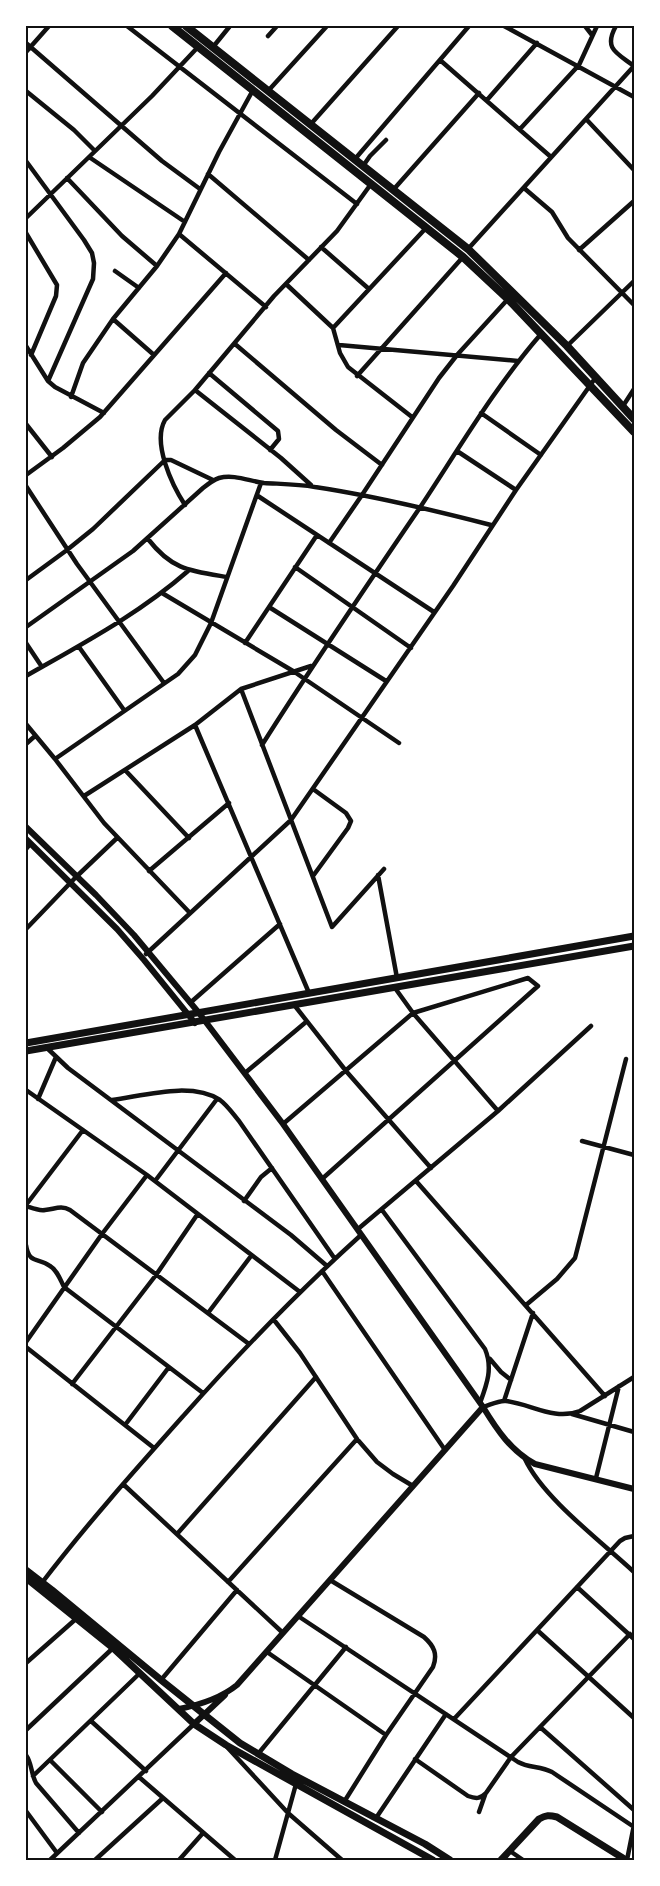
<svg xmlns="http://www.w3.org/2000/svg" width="660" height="1886" font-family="'Golos Text',sans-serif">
<rect width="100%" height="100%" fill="#fff"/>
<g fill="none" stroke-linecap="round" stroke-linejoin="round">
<!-- minor -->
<path stroke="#111" stroke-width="4.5" d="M127,26L357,204
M504,26L634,97
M585,26L592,35
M616,26C603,49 617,53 634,66
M268,36L277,26
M26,43L162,161L200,189
M213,47L230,26
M26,52L49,26
M440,60L551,157
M26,91L74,130L95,151
M268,91L327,26
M487,100L537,43
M586,119L634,170
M310,125L398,26
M520,129L579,65L597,26
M89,157L185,222
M355,159L469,26
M26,161L84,240L92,253L94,263L93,279L48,381
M363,166L370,156L386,140
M208,174L309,260
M67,178L122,236L157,266
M524,188L552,212L568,238L634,305
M394,189L479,93
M26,218L152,96L198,47
M26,233L57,285L56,296L31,355
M179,234L266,307
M321,247L369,289
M468,249L634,66
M579,250L634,201
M115,271L139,288
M286,284L333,328L340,353L348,367L412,417
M113,319L154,355
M333,328L426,228
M235,344L336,430L382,465
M339,345L518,361
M26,346L48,381L55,387L104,413
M567,346L634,281
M209,373L278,431L279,439L270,450
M357,376L463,257
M195,390L281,458L311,485
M71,397L83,363L113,319L157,266L179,234L219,152L253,90
M623,406L634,389
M481,413L541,455
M26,424L52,457
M457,451L516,490
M26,475L63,448L100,417L226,273
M26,486L77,564L164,683
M258,496L434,612
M185,505C172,485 152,443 165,420L195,390L274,296L337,231L371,184
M148,539C172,570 190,571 227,577
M329,543L362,495L439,378L457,355L508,299
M295,567L411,648
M26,580L67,550L93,529L165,460H171L213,480
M162,593L293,671L399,743
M269,607L386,681
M26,627L133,551L203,488C208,484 213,480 219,478C234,474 249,481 264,483C281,484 298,484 315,487C375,496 433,510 491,525
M26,643L42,667
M245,643L317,535
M79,647L124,710
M26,676C82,644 139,614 188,571
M241,689L332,927L384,869
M26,724L55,759L104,823L190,913
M195,725L309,993
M26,744L35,736
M262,745C313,664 367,585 421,506C460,447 495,387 541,334
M55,759L178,674L195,655L211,623L261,483
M125,770L189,838
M313,789L346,813L351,821L348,828L313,876
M84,796L195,725L241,689L311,666
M26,849L30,844
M149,871L229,803
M378,875L397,978
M26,929L76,877L117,838
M146,954L291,820L453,586L516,490L596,377
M395,988L413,1013L498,1111
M190,1003L280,924
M295,1006L346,1071L431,1168
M47,1048L68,1068L291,1235L327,1266
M245,1073L306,1022
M26,1090L147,1175L300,1292
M38,1099L56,1057
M112,1100C143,1096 191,1081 220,1100C228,1106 233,1114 239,1121L335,1259
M283,1124L413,1013L528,978L538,986L322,1179
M582,1141L634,1155
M155,1181L217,1099
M416,1181L605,1396
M244,1201L261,1177L272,1168
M26,1205L83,1130
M26,1206C32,1208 38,1211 45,1210C55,1209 61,1205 70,1210L249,1344
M382,1210L485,1349C493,1368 487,1384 480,1403
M358,1229L498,1111L591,1026
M26,1245C29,1265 39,1257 50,1266C57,1270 60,1279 64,1287L203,1393
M322,1271L445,1450
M526,1305L557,1279L575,1258L626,1059
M208,1313L251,1256
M274,1320L300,1353L357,1439L377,1462L393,1474L413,1486
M26,1342L102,1234L147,1175
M26,1347L154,1448
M490,1359L501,1372L511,1380
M72,1384L156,1275L197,1215
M504,1401L533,1313
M483,1407C490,1405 499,1400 506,1401C531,1404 554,1421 580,1411L634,1377
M572,1414L634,1432
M125,1425L169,1367
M525,1459C543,1498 602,1542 634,1572
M596,1478L619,1386
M123,1484L283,1633
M177,1534L316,1377
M330,1580L424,1637C434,1646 438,1654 433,1667L386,1735L344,1802
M228,1582L357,1439
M41,1584C86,1525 136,1469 185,1414C241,1351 299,1291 361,1235
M577,1587L634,1639
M298,1616L518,1762C529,1768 540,1766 552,1772L634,1827
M537,1630L634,1718
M267,1652L386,1735
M26,1663L77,1618
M161,1680L237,1590
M454,1719L620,1541L625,1538L634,1536
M91,1721L146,1771
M540,1727L634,1810
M26,1730L113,1648
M227,1747L288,1813L342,1860
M258,1754L346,1647
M26,1755C32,1763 31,1774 36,1783L79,1833
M415,1759L468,1796C476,1799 480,1799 486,1793L511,1757L630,1634
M50,1760L102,1812
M33,1776L140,1673
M139,1777L235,1860
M26,1811L57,1853
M479,1812L485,1795
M376,1818L446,1714
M510,1851L523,1860
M50,1860L194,1724
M95,1860L163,1798
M179,1860L203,1833
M275,1860L296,1784
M627,1860L634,1825"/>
<!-- tertiary -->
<path stroke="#111" stroke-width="6" d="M26,827L96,895L134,935L199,1013L283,1124L483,1407C497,1430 511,1451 535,1464L634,1489
M26,839L117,929L144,960L195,1023
M179,1709C199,1705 221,1698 237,1685L483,1407
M194,1724L225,1695"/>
<!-- secondary -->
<path stroke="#111" stroke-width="7" d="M26,1043L634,936
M26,1051L634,946
M26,1570L52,1590L161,1680L240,1743L292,1774L425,1844L450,1860
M26,1578L113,1648L194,1724L226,1745L433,1860
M501,1860L539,1819C546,1815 549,1815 557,1817L626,1860"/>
<!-- primary -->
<path stroke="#111" stroke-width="8" d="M172,26L463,257L508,299L634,432
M186,26L468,249L567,346L634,419"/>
</g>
<!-- border -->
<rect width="660" height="1886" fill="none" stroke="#ffffff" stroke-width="54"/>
<rect x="27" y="27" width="606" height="1832" fill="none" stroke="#111" stroke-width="2"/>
</svg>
